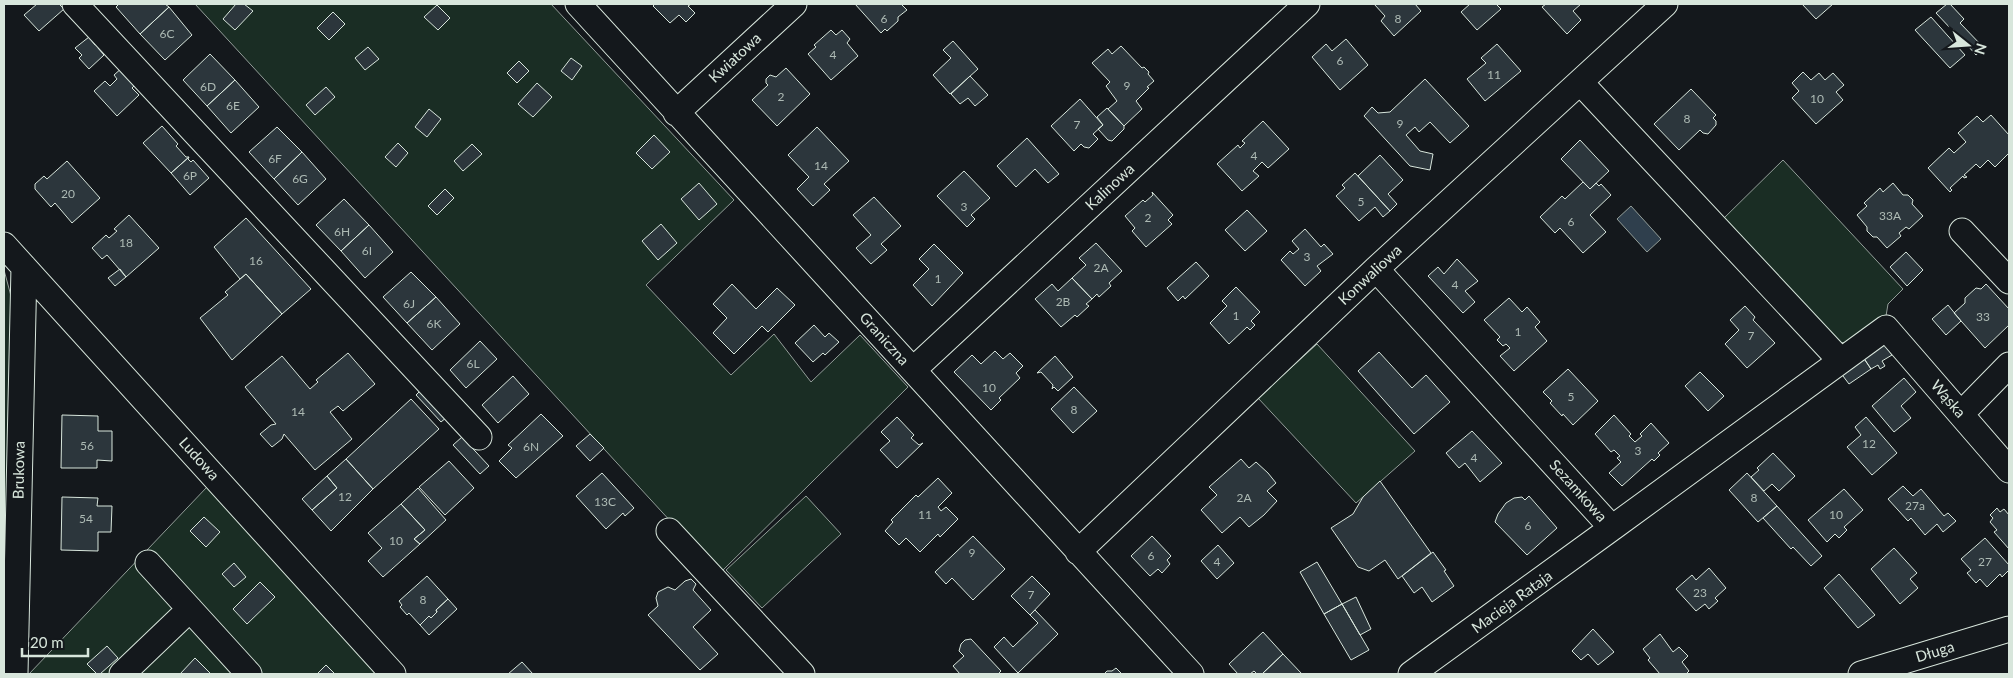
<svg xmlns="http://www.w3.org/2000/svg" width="2013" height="678" font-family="Lato,sans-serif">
<rect width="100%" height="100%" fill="#14181c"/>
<!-- green -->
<path fill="#1a2d24" stroke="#939e99" d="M195,4H551L734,200L646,285L731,375L774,334L811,382L860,335L908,387L719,574Z
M1783,160L1903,289L1888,304L1886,316L1851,342L1837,343L1721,221Z
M4,270L11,296L4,674Z
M1317,344L1415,451L1356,503L1258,398Z
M207,487L377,674H29Z
M806,496L841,534L762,608L726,570Z"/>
<!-- water -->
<path fill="#2f3f4d" stroke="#939e99" d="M1631,206L1661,239L1647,252L1617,219Z"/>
<!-- building -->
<path fill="#2c363c" stroke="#d8e6dc" d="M37,4H59L64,9L39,31L24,15Z
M119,4H165L169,7L140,34L116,7Z
M236,4H244L253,11L235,30L223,19Z
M655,4H691L688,6L695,13L686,22L679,15L670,23L653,6Z
M855,4H901L907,10L898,17V21L887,31L885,29L881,33Z
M1374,4H1415L1421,11L1394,36L1381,21L1385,16Z
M1470,4H1496L1501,9L1477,30L1461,12Z
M1546,4H1581L1573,11L1581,20L1567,34L1542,7Z
M1802,4H1833L1816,19Z
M1947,4H1950L1964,19L1960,23L1984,48L1976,55L1953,29L1952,30L1936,13Z
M437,5L450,18L438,30L424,17Z
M169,7L192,35L165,60L140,34Z
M333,12L345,24L329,40L317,28Z
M1931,17L1965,55L1950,68L1915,30Z
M831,30L836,35L842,30L850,39L847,43L858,56L831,80L808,54L816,47L814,45Z
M89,37L95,45L98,43L101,46L98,48L104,55L89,69L79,58L82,55L75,48Z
M1346,39L1368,65L1340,90L1312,57L1326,44L1332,51Z
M953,41L978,69L950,94L933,75L951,58L943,50Z
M1497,44L1521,71L1485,101L1467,79L1486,63L1481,58Z
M1121,46L1142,68L1144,67L1149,72L1148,74L1154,81L1147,87L1149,88L1136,101L1142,109L1124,126L1108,109L1117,101L1106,86L1110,82L1092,63L1108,49L1112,54Z
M368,47L379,59L365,70L355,58Z
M210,54L235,80L207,106L183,80Z
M571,58L582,66L572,80L561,71Z
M519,61L529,71L517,83L507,73Z
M123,67L137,83L132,88L139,95L117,116L94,91L105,81L110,86L117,79L114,75Z
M786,68L810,94L777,126L752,100L768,85L766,83V79L770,75L776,77Z
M1803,72L1811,80L1819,73L1825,80L1833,73L1844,85L1836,92L1843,100L1816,124L1792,98L1799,91L1792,83Z
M970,76L988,95L975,106L968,98L960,104L951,94Z
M1425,79L1469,126L1450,143L1430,122L1419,132L1415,127L1406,135L1420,151L1433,154L1430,170L1410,166L1364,116L1372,107L1378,113L1390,112Z
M235,80L259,107L231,133L207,106Z
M537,83L552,97L533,117L518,104Z
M326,87L335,97L315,115L306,105Z
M1691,89L1716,115L1713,118L1716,121V125L1708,134L1703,133L1700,130L1679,150L1654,124Z
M1080,99L1103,125L1093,134L1098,139L1089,148L1084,147L1081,144L1074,151L1051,126Z
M1107,108L1124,126V129L1112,141L1108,140L1098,129L1103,125L1097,117Z
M429,109L441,119L427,137L415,127Z
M1991,115L2009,135V153L1995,167L1988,160L1980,168L1976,164L1964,175L1967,177L1964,178L1963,176L1950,188L1952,190L1950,192L1928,168L1949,148L1954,153L1966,142L1958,133L1977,116L1983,122Z
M1263,121L1289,149L1268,168L1262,162L1253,171L1259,176L1242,191L1217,164L1238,145L1240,148L1245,143L1242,141Z
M162,126L178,144L176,146L186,157H189L171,173L143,143Z
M277,127L302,152L274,179L249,152Z
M817,127L849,161L824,184L830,190L813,206L797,189L809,177L788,155Z
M654,135L670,152L652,169L636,153Z
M1027,138L1059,174L1048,183L1035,169L1016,187L997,166Z
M1580,140L1609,171L1590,189L1561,159Z
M398,143L408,153L396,167L385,157Z
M472,144L482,154L463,171L454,161Z
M302,152L326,179L298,205L274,179Z
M1380,155L1403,180L1388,194L1397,204L1390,211L1358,176Z
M189,157L188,159L191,162L193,160L209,178L190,195L171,173Z
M67,161L100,198L72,223L55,203L51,207L35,189V184L44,176L47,179Z
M964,171L990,198L971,215L975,219L967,227L937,196Z
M1355,173L1390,211L1383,217L1375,207L1359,221L1336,196L1345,188L1342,185Z
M1583,182L1590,189L1596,183L1599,186L1601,184L1611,195L1590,215L1606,232L1583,253L1560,228L1555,233L1540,217L1562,196L1565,199Z
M699,183L717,204L699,220L681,199Z
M1893,183L1903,195H1908L1913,200L1912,204L1923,216L1909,229L1906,227L1899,233L1901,236L1887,248L1877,237H1873L1867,231V227L1857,215L1867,206L1864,203L1880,188L1883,192Z
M445,189L454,198L437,215L428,206Z
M1152,192L1173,215L1168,220L1172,224L1146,247L1132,231L1135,228L1125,216L1143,200L1145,202L1153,195Z
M874,197L901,226L881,244L887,250L871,264L856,248L871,235L853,215Z
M344,199L369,225L341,251L316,225Z
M1247,210L1267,231L1245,251L1225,230Z
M129,215L159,248L126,277L107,255L102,259L92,248L106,235L109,238L117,231L114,229Z
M246,218L311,289L282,314L246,274L240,279L214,247Z
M661,224L677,243L658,260L642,241Z
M369,225L393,252L365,278L341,251Z
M1305,229L1321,247L1324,244L1333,254L1317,266L1321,271L1305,286L1281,260L1290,251L1293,254L1299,249L1292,241Z
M1096,243L1122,271L1109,283L1111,286L1099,297L1097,294L1092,299L1072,278L1086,265L1079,258Z
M934,244L963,273L932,306L913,285L929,269L919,259Z
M1906,252L1923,270L1907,286L1890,267Z
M1457,259L1478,281L1465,291L1475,302L1463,313L1428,276L1438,267L1444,274Z
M1196,262L1209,276L1185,299L1183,296L1178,301L1167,288Z
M120,269L126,277L115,286L108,278Z
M411,272L436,297L407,323L383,297Z
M246,274L282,314L232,360L200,318L228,295L225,292Z
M1072,278L1092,299L1086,304L1089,306L1077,317L1075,315L1061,327L1035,299L1052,284L1058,291Z
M732,284L756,309L777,288L795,305L768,332L762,326L734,354L713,333L727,318L713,304Z
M1986,284L2009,309V325L1985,348L1954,313L1965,303V298L1976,288L1981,289Z
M1236,287L1260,312L1251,321L1255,325L1250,330L1247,327L1229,344L1210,323L1227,306L1222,301Z
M436,297L460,324L432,350L407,323Z
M1509,298L1522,312L1527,307L1540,322L1535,327L1547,341L1514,371L1500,356L1510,348L1506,344L1503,346L1497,340L1500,337L1484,320Z
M1948,305L1961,321L1946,335L1932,319Z
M1745,306L1755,317L1753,320L1775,343L1747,368L1725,344L1739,330L1730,320Z
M814,325L825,337L829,333L839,342L825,355L823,353L813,362L795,343Z
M480,341L497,359L466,388L450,370Z
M1884,343L1892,355L1882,361L1885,366L1880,369L1878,365L1871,369L1863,357Z
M995,351L1003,359L1010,353L1023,366L1016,373L1020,378L999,398L1001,400L991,410L954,372L972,355L981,364Z
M1379,352L1412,388L1426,375L1450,402L1414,434L1358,371Z
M348,353L375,384L343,411L338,406L330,412L352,439L315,470L284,434L282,439L272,447L260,434L271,425L276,424L245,387L282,356L310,389L318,382L316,380Z
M1055,356L1073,377L1058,391L1054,387L1052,389L1053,385L1041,372L1037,373Z
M1863,357L1871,369L1849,384L1840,372Z
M1568,369L1598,401L1573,425L1563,414L1562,416L1550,403L1552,401L1543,392Z
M1700,372L1724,396L1708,411L1685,386Z
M513,376L529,394L498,423L482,405Z
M1904,378L1916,392L1901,406L1911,418L1894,432L1872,406Z
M1074,387L1097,411L1073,433L1051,409Z
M422,389L447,417L441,422L416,395Z
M411,399L439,429L373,489L346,459Z
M541,414L563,436L516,478L499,461L512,448L508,445Z
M62,415L98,416V431H112V461L97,460V468H61Z
M1614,415L1631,434L1629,436L1635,442L1642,436L1640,434L1651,423L1669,443L1658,453L1660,455L1654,461L1652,459L1622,486L1609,473L1621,462L1617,458L1620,456L1614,450L1611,452L1595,434Z
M897,417L914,435L911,438L919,445L923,443L897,468L880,450L890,441L881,432Z
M1866,417L1897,453L1872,475L1847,447L1861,435L1855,427Z
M1472,431L1502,463L1480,482L1465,463L1459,468L1446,453Z
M590,434L604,448L590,461L576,446Z
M462,437L489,466L480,474L453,445Z
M1773,453L1795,476L1779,491L1772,484L1764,491L1751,477L1759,470L1757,468Z
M346,459L373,489L331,531L312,510L337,488L327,476Z
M1241,459L1249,468L1256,462L1268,473L1276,483L1267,491L1277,501L1264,515L1249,527L1240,517L1222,533L1201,510L1217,495L1209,487Z
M449,461L474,488L445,515L419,487Z
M602,473L634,508L625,516L623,513L606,529L576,496Z
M1747,473L1777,506L1758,522L1729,490Z
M327,476L337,488L312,510L302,499Z
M938,478L952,493L938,507L941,511L946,507L958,519L940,537L938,534L920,552L906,538L899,545L885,531L893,522L891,520L916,495L918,497Z
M1380,481L1431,553L1398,579L1385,560L1369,571L1358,567L1331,528L1353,514L1363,497Z
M1903,486L1913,496L1921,489L1944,516L1948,513L1956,521L1943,532L1937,524L1925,535L1911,518L1908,521L1888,499Z
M418,488L446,520L420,544L414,539L425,530L401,504Z
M1844,489L1863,510L1844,527L1847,530L1839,538L1835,534L1827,542L1808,520Z
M1529,496L1557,528L1527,555L1495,522L1498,514L1506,503L1514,498L1522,497L1525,500Z
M62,497L98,498L97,506H112L111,532H98V551L61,550Z
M401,504L425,530L414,539L420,544L383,577L368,561L382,548L368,533Z
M1777,506L1822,556L1811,566L1793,547L1791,549L1763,518Z
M1997,508L2000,512L2004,509L2009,515V549L1994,532L1997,530L1990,522L1993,518L1990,515Z
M204,517L220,532L206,547L190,531Z
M973,536L1005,569L973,600L952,578L946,584L935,572Z
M1152,536L1171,556L1167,560L1170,564L1162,573L1158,569L1150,576L1131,556Z
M1985,538L2009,565V570L2002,577L2000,574L1987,587L1980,579L1976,583L1967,573L1971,570L1961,559Z
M1218,545L1234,563L1217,579L1201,561Z
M1894,548L1917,573L1910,579L1918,588L1900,604L1871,569Z
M1433,552L1446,570L1444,571L1454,586L1432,602L1422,587L1414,593L1402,576Z
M1317,562L1342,604L1324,614L1300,572Z
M234,563L246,577L234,587L222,574Z
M1709,568L1726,588L1715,598L1718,601L1709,609L1705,604L1696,611L1676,589L1692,575L1696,580Z
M1839,574L1875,615L1858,628L1824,588Z
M427,576L448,599L436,610L437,612L431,618L429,616L420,625L409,613L407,615L400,607L402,605L399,601Z
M1032,576L1050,594L1030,615L1011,596Z
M691,579L696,584L693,590L711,610L693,627L718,654L700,670L648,615L658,606L656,598L658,592L668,587L675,590L685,581Z
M260,582L275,597L247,624L233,609Z
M1356,597L1371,629L1360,635L1342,604Z
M448,599L457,609L429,635L420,625L429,616L431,618L437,612L436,610Z
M1342,604L1369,650L1351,660L1324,614Z
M1035,610L1058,634L1018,673L994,647L1004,637L1013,647L1038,623L1030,615Z
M1593,629L1614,652L1598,665L1588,654L1581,660L1572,651Z
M1263,632L1283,654L1262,674H1257L1254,671L1250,674H1238L1229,664Z
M1660,634L1673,652L1679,647L1688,656L1682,662L1689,671L1686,674H1660L1648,660L1650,658L1643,649Z
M971,639L1001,671L998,674H960L953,666L964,656L959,651L961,644L965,640Z
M107,646L118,658L100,674H97L87,664Z
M1283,654L1302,674H1262Z
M195,658L210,673L209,674H180Z
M522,662L533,674H508Z
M326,665L335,674H317Z
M1116,668L1122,674H1104L1107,671H1112Z"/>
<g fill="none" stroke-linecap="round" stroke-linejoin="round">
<!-- minor casing -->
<g stroke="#d8e6dc" stroke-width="27">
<path id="minor" d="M75,4L479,437
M578,4L1191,674
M1580,82L1840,360
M676,113L794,4
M1962,231L2009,281
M4,245L393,674
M1376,269L1612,528L1886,328L2009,470
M913,370L1307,4
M1961,414L2009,365
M669,531L802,674
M1078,552L1376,269L1665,4
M148,563L249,674
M15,674L24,267
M122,674L190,609
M1411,674L1612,528
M1861,674L2009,629"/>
</g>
<!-- minor -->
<use href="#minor" stroke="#14181c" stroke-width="25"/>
</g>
<g text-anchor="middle" stroke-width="4" stroke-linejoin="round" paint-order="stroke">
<!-- number labels -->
<g font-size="12" fill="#adbab4">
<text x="884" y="23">6</text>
<text x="1398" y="23">8</text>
<text x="167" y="38">6C</text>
<text x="833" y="59">4</text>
<text x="1340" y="65">6</text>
<text x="1494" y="79">11</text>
<text x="1127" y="90">9</text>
<text x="208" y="91">6D</text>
<text x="781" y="101">2</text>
<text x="1817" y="103">10</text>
<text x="233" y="110">6E</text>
<text x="1687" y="123">8</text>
<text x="1400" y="128">9</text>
<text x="1077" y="129">7</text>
<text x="1254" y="160">4</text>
<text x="275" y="163">6F</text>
<text x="821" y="170">14</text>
<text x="190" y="180">6P</text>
<text x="300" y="183">6G</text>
<text x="68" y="198">20</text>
<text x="1361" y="206">5</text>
<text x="964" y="211">3</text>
<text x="1890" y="220">33A</text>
<text x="1148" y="222">2</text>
<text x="1571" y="226">6</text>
<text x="342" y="236">6H</text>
<text x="126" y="247">18</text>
<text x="367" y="255">6I</text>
<text x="1307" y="261">3</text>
<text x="256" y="265">16</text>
<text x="1101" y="272">2A</text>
<text x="938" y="283">1</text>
<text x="1455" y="289">4</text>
<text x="1063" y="306">2B</text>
<text x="409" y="308">6J</text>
<text x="1236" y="320">1</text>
<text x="1983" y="321">33</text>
<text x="434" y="328">6K</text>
<text x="1518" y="336">1</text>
<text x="1751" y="340">7</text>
<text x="473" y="368">6L</text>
<text x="989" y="392">10</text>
<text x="1571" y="401">5</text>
<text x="1074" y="414">8</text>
<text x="298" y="416">14</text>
<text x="1869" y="448">12</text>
<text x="87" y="450">56</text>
<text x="531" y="451">6N</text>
<text x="1638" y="455">3</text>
<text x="1474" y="462">4</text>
<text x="345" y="501">12</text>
<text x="1244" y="502">2A</text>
<text x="1754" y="502">8</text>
<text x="605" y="506">13C</text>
<text x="1915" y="510">27a</text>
<text x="925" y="519">11</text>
<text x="1836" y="519">10</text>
<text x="86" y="523">54</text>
<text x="1528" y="530">6</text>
<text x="396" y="545">10</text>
<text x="972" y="557">9</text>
<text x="1151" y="560">6</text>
<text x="1217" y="566">4</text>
<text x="1985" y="566">27</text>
<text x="1700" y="597">23</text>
<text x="1031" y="599">7</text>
<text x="423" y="604">8</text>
</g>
<!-- street labels -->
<g font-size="15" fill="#d8e6dc" stroke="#14181c">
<text transform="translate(735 58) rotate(-43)" y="5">Kwiatowa</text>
<text transform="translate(1110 187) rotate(-43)" y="5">Kalinowa</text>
<text transform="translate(1370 275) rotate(-43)" y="5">Konwaliowa</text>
<text transform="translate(884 339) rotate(48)" y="5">Graniczna</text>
<text transform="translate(1948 399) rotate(49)" y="5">Wąska</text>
<text transform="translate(199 459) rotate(48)" y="5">Ludowa</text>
<text transform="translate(19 470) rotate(-89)" y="5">Brukowa</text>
<text transform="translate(1578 491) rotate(48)" y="5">Sezamkowa</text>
<text transform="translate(1512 602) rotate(-36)" y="5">Macieja Rataja</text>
<text transform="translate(1935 652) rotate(-17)" y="5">Długa</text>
</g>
</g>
<!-- border -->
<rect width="2013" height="678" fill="none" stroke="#d8e6dc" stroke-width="10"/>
<!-- north arrow -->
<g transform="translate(1968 45) rotate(107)" stroke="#14181c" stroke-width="4" paint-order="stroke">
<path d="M0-4L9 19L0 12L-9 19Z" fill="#d8e6dc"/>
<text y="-8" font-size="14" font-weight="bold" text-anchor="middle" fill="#d8e6dc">N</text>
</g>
<!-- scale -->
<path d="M22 648v8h66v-8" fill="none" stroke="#d8e6dc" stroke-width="2.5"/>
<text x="30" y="648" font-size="15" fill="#d8e6dc" stroke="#14181c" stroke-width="4" paint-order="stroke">20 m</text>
</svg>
